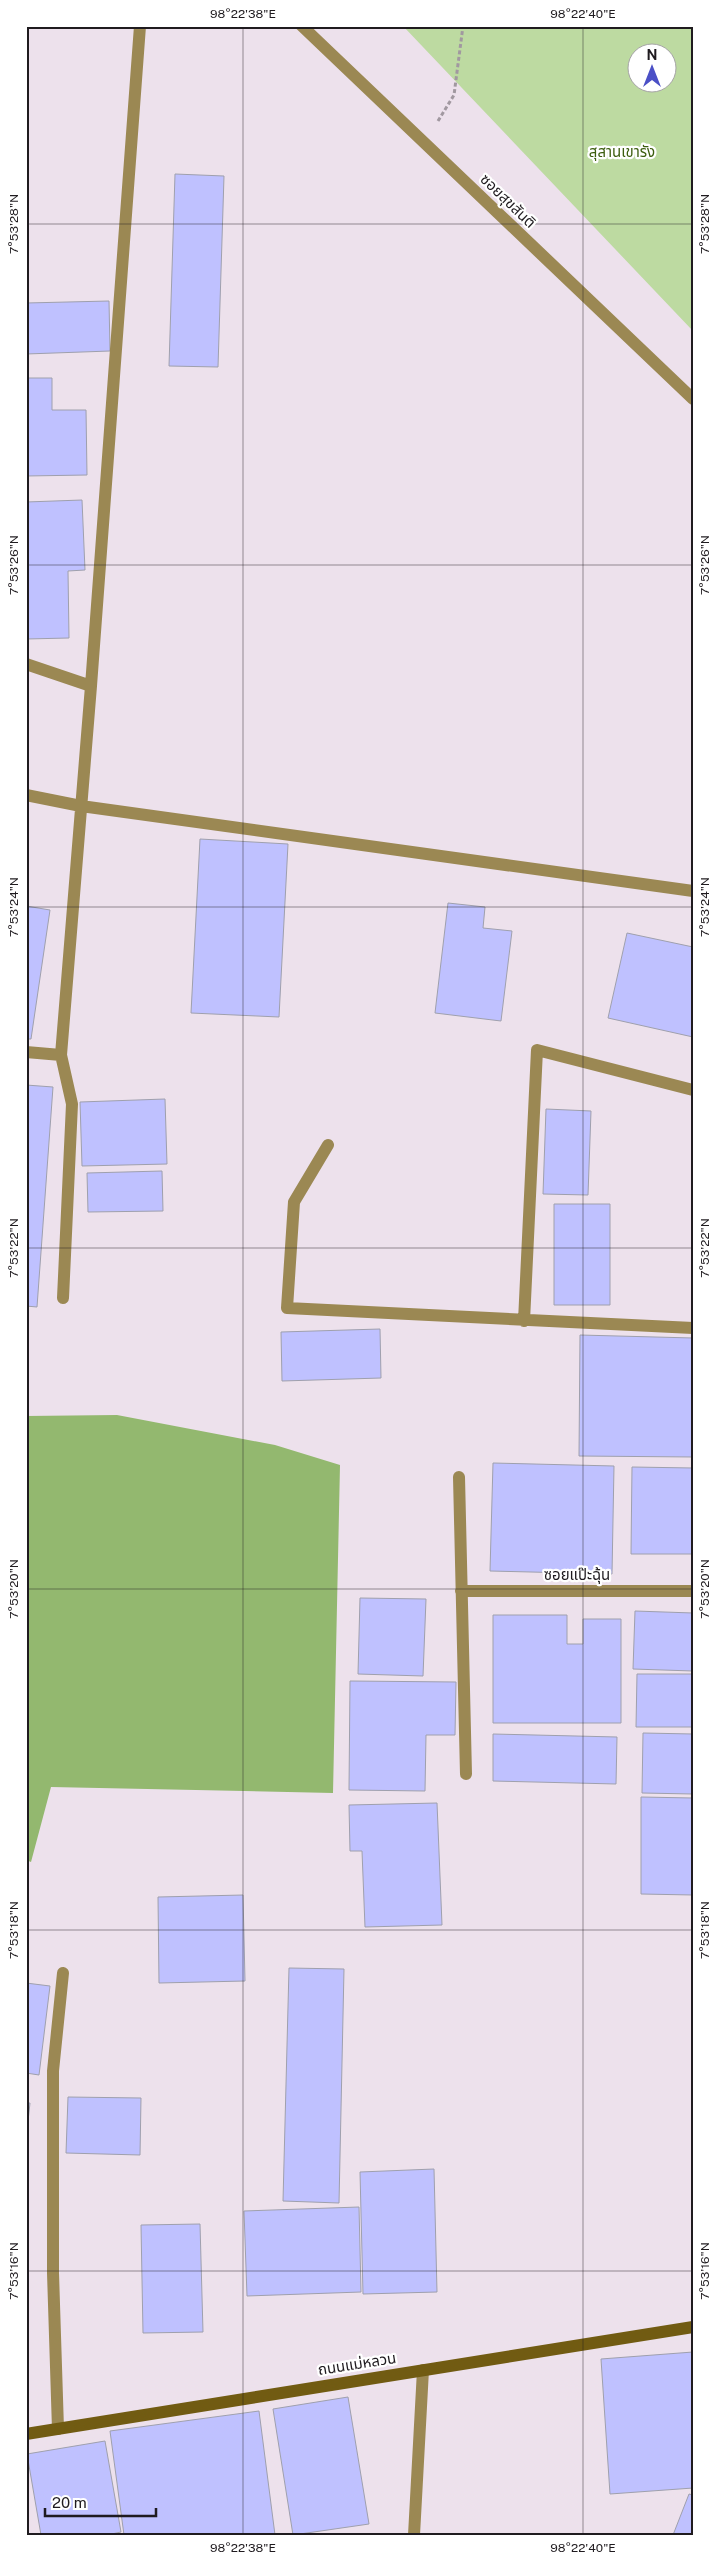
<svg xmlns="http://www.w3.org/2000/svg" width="719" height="2561" font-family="'Public Sans','Noto Sans Thai',sans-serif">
<rect width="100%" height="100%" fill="#ede1ec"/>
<!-- green -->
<path fill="#bddaa1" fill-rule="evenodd" d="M403,26H693V331ZM636,52H666V82H636Z"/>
<!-- forest -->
<path fill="#93b86f" d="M117,1415L275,1445L340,1465L333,1793L51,1787L31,1862L26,1860V1416Z"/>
<!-- building -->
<path fill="#bfc1ff" stroke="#9fa0ad" d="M175,174L224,176L218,367L169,366Z
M109,301L110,351L26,354V303Z
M26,378H52V410H86L87,475L26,476Z
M82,500L85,570L68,571L69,638L26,639V502Z
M200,839L288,844L279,1017L191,1013Z
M448,903L485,907L483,928L512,931L501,1021L435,1013Z
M26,906L50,910L31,1039H26Z
M627,933L693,947V1037L608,1018Z
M26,1085L53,1087L37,1307L26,1306Z
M165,1099L167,1164L82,1166L80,1102Z
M546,1109L591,1111L588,1195L543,1194Z
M162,1171L163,1211L88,1212L87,1173Z
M554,1204H610V1305H554Z
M380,1329L381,1378L282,1381L281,1332Z
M580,1335L693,1338V1457L579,1456Z
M493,1463L614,1466L612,1574L490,1571Z
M632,1467L693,1468V1554H631Z
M360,1598L426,1599L423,1676L358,1674Z
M635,1611L693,1613V1671L633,1669Z
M493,1615H567V1644H583V1619H621V1723H493Z
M637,1674H693V1727H636Z
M350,1681L456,1682L455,1735H426L425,1791L349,1790Z
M643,1733L693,1734V1794L642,1793Z
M493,1734L617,1737L616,1784L493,1781Z
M641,1797L693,1798V1895L641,1894Z
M437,1803L442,1925L365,1927L362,1851H350L349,1805Z
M243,1895L245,1981L159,1983L158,1897Z
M289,1968L344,1969L339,2203L283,2201Z
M26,1983L50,1986L39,2075L26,2073Z
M68,2097L141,2098L140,2155L66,2153Z
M26,2103H30L26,2139Z
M434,2169L437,2292L363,2294L360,2172Z
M359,2207L361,2292L247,2296L244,2211Z
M200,2224L203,2332L143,2333L141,2225Z
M693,2352V2488L610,2494L601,2359Z
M348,2397L369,2524L293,2535L273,2409Z
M259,2411L275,2535H124L110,2431Z
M105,2441L121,2532L107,2535H41L27,2454Z
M689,2494L693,2495V2535H673Z"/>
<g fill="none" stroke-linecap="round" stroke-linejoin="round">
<!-- path -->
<path stroke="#a198a0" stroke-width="3" stroke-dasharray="4 2.5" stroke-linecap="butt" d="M438,121L454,95L463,26"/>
<!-- lane -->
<path stroke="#9b8853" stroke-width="12" d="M414,2535L423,2370"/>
<!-- street -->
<path stroke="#9b8853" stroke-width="12" d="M302,26L693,399
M26,664L91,686
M26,795L81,806L693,891
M26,1052L61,1055
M328,1145L294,1202L287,1308L693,1328
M63,1298L72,1104L61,1055L91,686L140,26
M524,1321L537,1050L693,1090
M459,1477L466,1774
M461,1591H693
M58,2429L53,2273V2071L63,1973"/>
<!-- secondary -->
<path stroke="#715b12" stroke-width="12" d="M26,2434L693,2327"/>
</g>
<!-- ticks -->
<path fill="none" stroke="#1f1b1f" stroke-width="1" stroke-opacity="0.45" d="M243,26V2535M583,26V2535M26,224H693M26,565H693M26,907H693M26,1248H693M26,1589H693M26,1930H693M26,2271H693"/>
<g text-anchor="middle" stroke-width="4.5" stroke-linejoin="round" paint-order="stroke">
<!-- park labels -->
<g font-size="15" fill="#3c5d0e" stroke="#fff">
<text x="622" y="157">สุสานเขารัง</text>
</g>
<!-- street labels -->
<g font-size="15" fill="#1f1b1f" stroke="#fff">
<text transform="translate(508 201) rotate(44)" y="5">ซอยสุขสันติ</text>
<text x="577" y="1580">ซอยแป๊ะฉุ้น</text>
<text transform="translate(357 2364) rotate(-9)" y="5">ถนนแม่หลวน</text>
</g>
</g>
<!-- border -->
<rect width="719" height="2561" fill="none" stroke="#ffffff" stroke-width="55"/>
<!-- north arrow -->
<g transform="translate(652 68)"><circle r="24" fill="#ffffff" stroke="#a5a4a5"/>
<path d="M0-4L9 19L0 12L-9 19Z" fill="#4b50c6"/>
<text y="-8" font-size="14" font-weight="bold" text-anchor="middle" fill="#1f1b1f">N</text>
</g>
<!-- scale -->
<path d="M45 2508v8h111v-8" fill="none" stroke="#1f1b1f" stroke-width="2.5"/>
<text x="52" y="2508" font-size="15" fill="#1f1b1f" stroke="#ffffff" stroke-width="4" paint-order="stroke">20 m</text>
<rect x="28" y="28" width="664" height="2506" fill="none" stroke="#1f1b1f" stroke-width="2"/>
<g font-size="12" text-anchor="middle" fill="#1f1b1f">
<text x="243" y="18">98°22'38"E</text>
<text x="583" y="18">98°22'40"E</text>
<text transform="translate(14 224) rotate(-90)" y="4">7°53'28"N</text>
<text transform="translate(705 224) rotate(-90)" y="4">7°53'28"N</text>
<text transform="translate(14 565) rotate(-90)" y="4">7°53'26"N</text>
<text transform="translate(705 565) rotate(-90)" y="4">7°53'26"N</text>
<text transform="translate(14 907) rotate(-90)" y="4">7°53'24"N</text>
<text transform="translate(705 907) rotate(-90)" y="4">7°53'24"N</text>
<text transform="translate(14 1248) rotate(-90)" y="4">7°53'22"N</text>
<text transform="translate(705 1248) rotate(-90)" y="4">7°53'22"N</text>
<text transform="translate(14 1589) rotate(-90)" y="4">7°53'20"N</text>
<text transform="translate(705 1589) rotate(-90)" y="4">7°53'20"N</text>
<text transform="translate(14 1930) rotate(-90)" y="4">7°53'18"N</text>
<text transform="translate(705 1930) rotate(-90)" y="4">7°53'18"N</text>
<text transform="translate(14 2271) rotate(-90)" y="4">7°53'16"N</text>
<text transform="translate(705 2271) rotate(-90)" y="4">7°53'16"N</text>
<text x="243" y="2552">98°22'38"E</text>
<text x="583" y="2552">98°22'40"E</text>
</g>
</svg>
